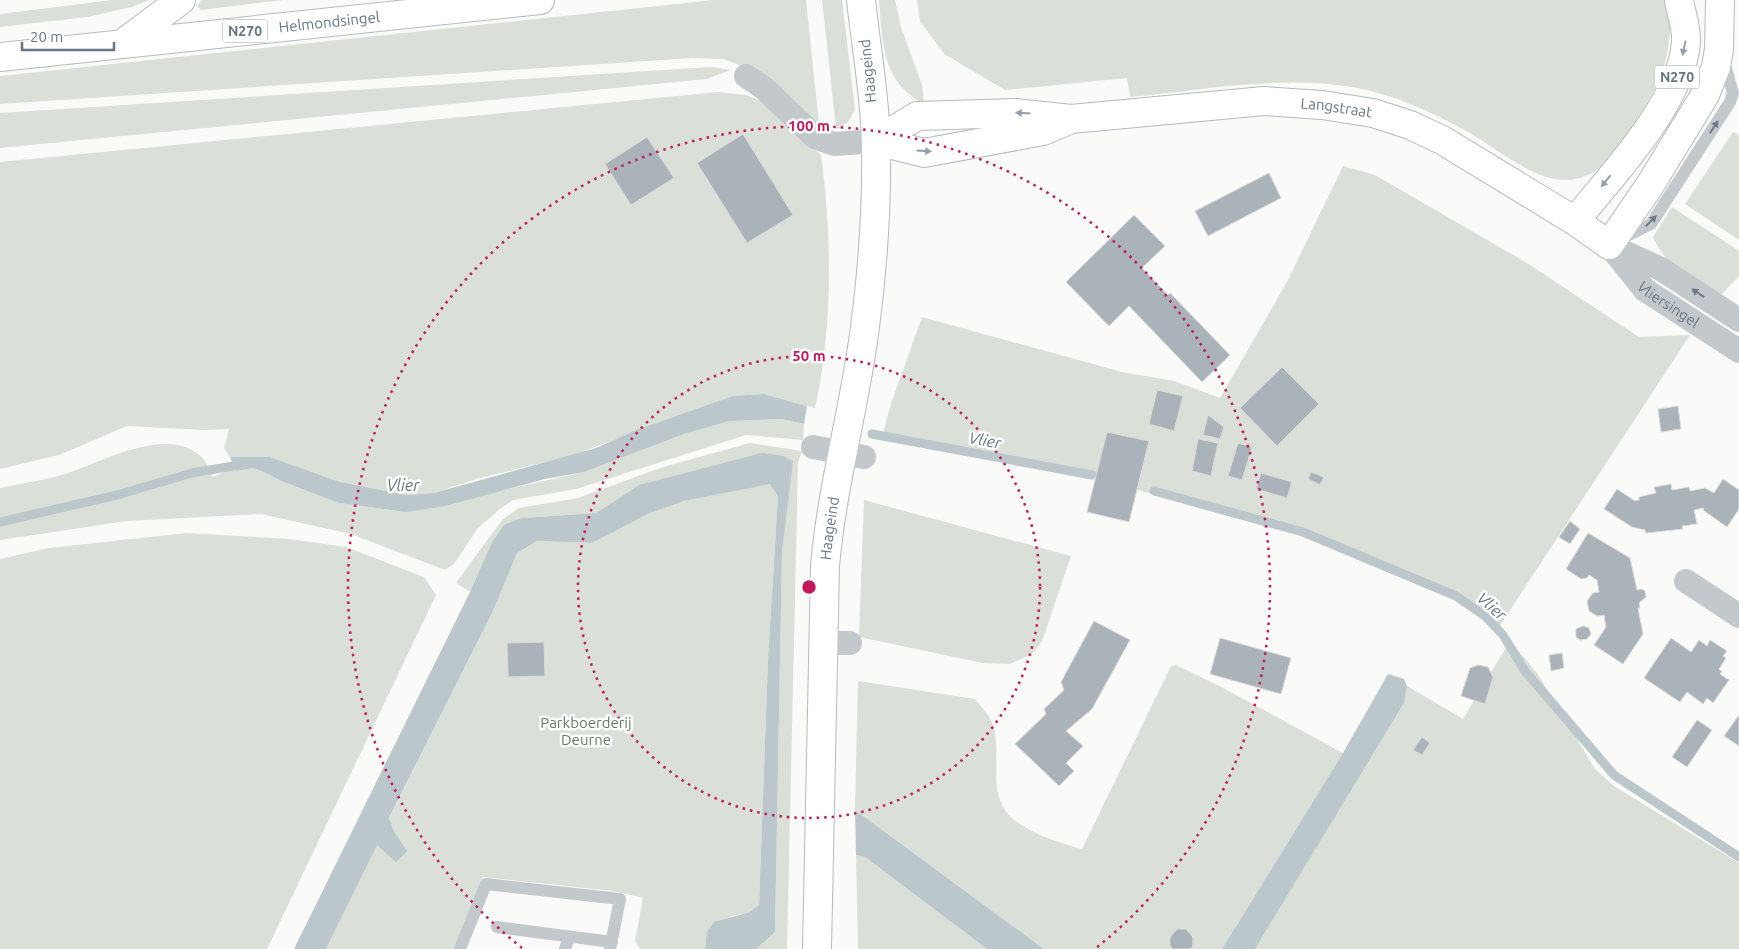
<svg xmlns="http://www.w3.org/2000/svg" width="1739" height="949" font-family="Ubuntu,sans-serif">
<rect width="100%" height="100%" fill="#fafaf8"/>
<!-- green -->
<path fill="#dadfd7" d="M113,0H150L132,7L87,17L0,27V14Z
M202,0H283L201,10L197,6Z
M714,0H806L819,124L753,70L723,59L692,58L0,104V76Z
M822,0H842L855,110L848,122L838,129L836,128Z
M879,0H895L901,27L922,85L924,101C917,103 913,97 908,93C881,70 882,33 879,0Z
M917,0H1669C1674,52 1662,84 1632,126C1625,137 1618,151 1608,160C1562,209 1509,155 1468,132C1432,112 1393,94 1352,87C1279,75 1203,90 1130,97L1127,78L1005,90L944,54L920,21Z
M710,67L731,70L707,79L0,148V113Z
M718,92L746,95L766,103L821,155C832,236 833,327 815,408L764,394L733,396L570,456L476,479L434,493L407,495L340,482L270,457H230L224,448L229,429L204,430L127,426L59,455L0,469V162Z
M1733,132L1739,135V240L1685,204Z
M1343,166L1375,175L1527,263L1639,337L1690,335L1497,630L1451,596L1306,537L1088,476L881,440L891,404L922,317L1122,372L1174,381L1220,398L1287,282Z
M1672,207L1739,251V276L1717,299C1689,280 1668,269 1653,237Z
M782,419L804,424L803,440L746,435L576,489L513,500L500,509L478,528L454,564L445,570L351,534L261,514L127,521L0,540V488C23,483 48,480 71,472C105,460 165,428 198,454C206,460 209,468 213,477L234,468L236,471L253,468L264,472L281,481L339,503L406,512L584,472L684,434L730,421Z
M750,443L802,451L798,463L787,949H756L775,932L782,552L792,461L639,485L596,513L522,518L491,544L470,592L456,583L502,520L519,508L578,498L663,467Z
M770,483L778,496L768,660L759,905L751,912L732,916L707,932L705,949H640L635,941L643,898L613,891L483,877L455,949H326L389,819L493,611L517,553L537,541L592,543L648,514L684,501Z
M864,500L1071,556L1042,641L1032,654L1010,664L983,663L859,637Z
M186,533L289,539L346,547L424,577L436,595L267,949H0V559L49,548Z
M1510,641L1537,673L1595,769L1614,786L1739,863V949H1255L1404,703L1407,686L1463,719Z
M1176,665L1221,687L1343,753L1222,949H1044L855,810L858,681L975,699C982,708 991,717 994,728C1000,752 991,782 1002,805C1013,829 1059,843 1082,849L1171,666Z
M856,855L865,857L987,949H858Z"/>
<!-- water -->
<path fill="#bbc7cb" d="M764,394L807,406L804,424L782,419L730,421L684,434L584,472L545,479L445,506L406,512L339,503L281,481L264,472L253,468L236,471L230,457H270L340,482L407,495L434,493L596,448L634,431L733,396Z
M762,453L783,456L793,461L782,552L775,932L756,949H705L707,932L714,922L750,912L759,905L768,660L778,496L770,484L684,501L648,514L592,543L537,541L517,553L493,611L389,818L394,832L407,851L396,862L377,845L326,949H294L470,592L491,544L504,525L522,518L596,513L639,485Z
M1388,674L1404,679L1407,686L1404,703L1255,949H1222L1343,753Z
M855,810L1044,949H987L865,857L856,855Z"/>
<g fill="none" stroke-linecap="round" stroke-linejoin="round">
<!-- stream -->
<path stroke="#bbc7cb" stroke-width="9" d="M872,434L1092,475
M1154,491L1303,532L1456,596L1485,616L1503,635L1525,671L1614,775L1739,857
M0,522L117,495L192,473L245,464"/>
</g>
<!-- building -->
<path fill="#aab3b9" stroke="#dcdcda" d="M743,134L793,215L747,243L697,163Z
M647,137L674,178L631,205L605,164Z
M1269,173L1281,198L1208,236L1195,211Z
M1134,215L1165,246L1142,268L1168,295L1170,293L1230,355L1202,382L1129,306L1109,326L1066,282Z
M1282,367L1319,404L1277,446L1240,408Z
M1157,390L1183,396L1174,431L1149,424Z
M1678,406L1681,429L1661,432L1658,409Z
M1208,415L1224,427L1220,439L1203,435Z
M1107,432L1149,441L1129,522L1087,512Z
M1198,439L1218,443L1211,476L1192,471Z
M1238,443L1252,447L1242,480L1228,476Z
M1311,472L1324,477L1320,485L1308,479Z
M1261,473L1292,482L1287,498L1256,489Z
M1723,479L1739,490V509L1727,527L1703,510L1704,508L1694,510L1697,524L1682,526L1683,529L1646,533L1645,530L1632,527L1604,509L1617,489L1635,501L1639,500V497L1656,493L1654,487L1671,484L1672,490L1689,487L1690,491L1705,488L1714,493Z
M1570,521L1580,529L1570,544L1559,537Z
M1588,533L1630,558L1637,590L1641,589L1645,591L1646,597L1639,603L1640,608H1638L1643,634L1623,664L1594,645L1606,627L1604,615L1597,616L1589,611L1587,601L1593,593L1599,592L1597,580L1589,575L1587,578L1581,579L1566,569Z
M1094,621L1130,640L1092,709L1066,731L1083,746L1066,763L1074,771L1059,786L1015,744L1046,714L1044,709L1064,690L1061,682Z
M1583,626L1589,628L1591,634L1587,639L1580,640L1576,637V629Z
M1220,638L1291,658L1281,694L1210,674Z
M1671,638L1691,652L1699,640L1707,646L1710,640L1727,651L1723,656L1726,658L1719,669L1722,671L1720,674L1729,680L1713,703L1707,698L1703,704L1687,692L1680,702L1644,678Z
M544,642L545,676L508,677L507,643Z
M1562,653L1564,668L1551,671L1549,655Z
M1478,665L1488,667L1493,677L1485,704L1461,696L1470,668Z
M1739,715V746L1724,736Z
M1697,720L1712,730L1687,767L1672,757Z
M1422,737L1430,743L1422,755L1413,750Z
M1177,929H1186L1193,937V946L1190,949H1173L1170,946V937Z"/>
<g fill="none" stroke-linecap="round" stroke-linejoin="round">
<!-- secondary casing -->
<g stroke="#b3babf" stroke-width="30">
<g id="secondary">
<path id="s2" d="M876,141L917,116L1015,113L1071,119L1264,101L1322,105L1373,113L1410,125L1442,140L1575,221L1609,245"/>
<path d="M876,141L924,153L1043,131L1069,120"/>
<path id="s3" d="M817,949L825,566C832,485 855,407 865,327C873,267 877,204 876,143C875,95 866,47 861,0"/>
</g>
</g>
<!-- primary casing -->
<g stroke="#b5babe" stroke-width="30">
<g id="primary">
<path d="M122,44L181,0"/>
<path id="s4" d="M0,57L540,0"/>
<path d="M1575,221C1612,175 1682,102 1686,42C1687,29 1681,13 1679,0"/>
<path d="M1609,245L1650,185L1705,95L1716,67L1719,49L1720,0"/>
</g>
</g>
<!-- lane -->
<path stroke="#c3c8cc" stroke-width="12" d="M1619,240L1651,224L1730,102L1733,93L1723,58
M497,927L612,942
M460,949L486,884L620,899L610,949
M565,949L569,937"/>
<!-- street -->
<g stroke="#c3c8cc" stroke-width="24">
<path d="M746,76L764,88L815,137L834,144L876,141"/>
<path id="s1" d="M1609,245L1645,290L1739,351"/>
<path d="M1613,247L1661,269L1739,320"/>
<path d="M813,447L864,457"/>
<path d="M1686,581L1739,616"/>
<path d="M825,643H850"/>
</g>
<!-- secondary -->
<use href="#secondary" stroke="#fff" stroke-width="28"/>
<!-- primary -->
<use href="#primary" stroke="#fff" stroke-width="28"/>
</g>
<!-- one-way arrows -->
<defs><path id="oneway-solid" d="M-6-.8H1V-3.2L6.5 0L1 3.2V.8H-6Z" transform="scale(1.25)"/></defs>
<g fill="#939fa8">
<use href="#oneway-solid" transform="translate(1684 48) rotate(102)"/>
<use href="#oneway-solid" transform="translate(1023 113) rotate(-177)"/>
<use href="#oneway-solid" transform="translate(924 151) rotate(3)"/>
<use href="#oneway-solid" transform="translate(1606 181) rotate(129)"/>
</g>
<g fill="#6a7a87">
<use href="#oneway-solid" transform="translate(1714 127) rotate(-57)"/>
<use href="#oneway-solid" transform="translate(1651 221) rotate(-45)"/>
<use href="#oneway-solid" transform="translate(1698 293) rotate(-147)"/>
</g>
<!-- distance rings -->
<g fill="none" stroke="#c2185b" stroke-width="2.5" stroke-dasharray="2.5 5">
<circle cx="809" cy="587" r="231"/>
<path d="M522 948A461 461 0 1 1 1096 948"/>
</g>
<g text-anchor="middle" stroke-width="5" stroke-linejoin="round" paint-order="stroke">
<!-- shield labels -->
<g fill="#fff" stroke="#939fa8" stroke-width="1">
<rect x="222.5" y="19.5" width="45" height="23" rx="4"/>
<rect x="1654.5" y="65.5" width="45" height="23" rx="4"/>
</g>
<g font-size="14" font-weight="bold" fill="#657683">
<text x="245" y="36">N270</text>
<text x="1677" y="82">N270</text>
</g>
<!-- street labels -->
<g font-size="15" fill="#657683" stroke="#fff">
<text dy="5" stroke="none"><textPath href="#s4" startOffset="331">Helmondsingel</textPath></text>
<text transform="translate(868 71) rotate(-96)" y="5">Haageind</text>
<text dy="5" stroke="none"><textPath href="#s2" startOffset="469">Langstraat</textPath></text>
<text dy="5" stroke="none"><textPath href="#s1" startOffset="85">Vliersingel</textPath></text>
<text dy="5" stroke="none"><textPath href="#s3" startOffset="421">Haageind</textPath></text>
</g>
<!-- park labels -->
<g font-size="15" fill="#687a64" stroke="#fff">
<text x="586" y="728">Parkboerderij<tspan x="586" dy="17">Deurne</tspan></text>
</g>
<!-- water labels -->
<g font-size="16" font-style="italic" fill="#60757c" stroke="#fff">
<text transform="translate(985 440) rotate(10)" y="6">Vlier</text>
<text x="403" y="491">Vlier</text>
<text transform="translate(1492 606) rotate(41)" y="6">Vlier</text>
</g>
</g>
<circle cx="809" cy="587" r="8" fill="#c2185b" stroke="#fff" stroke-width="2.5"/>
<g font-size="15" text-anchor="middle" font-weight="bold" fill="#c2185b" stroke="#fff" stroke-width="5" stroke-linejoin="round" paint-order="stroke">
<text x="809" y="131">100 m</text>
<text x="809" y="361">50 m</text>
</g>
<!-- scale -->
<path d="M22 42v8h92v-8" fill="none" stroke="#657683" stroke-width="2.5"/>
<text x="30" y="42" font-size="15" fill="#657683" stroke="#ffffff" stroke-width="4" paint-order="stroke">20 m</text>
</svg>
